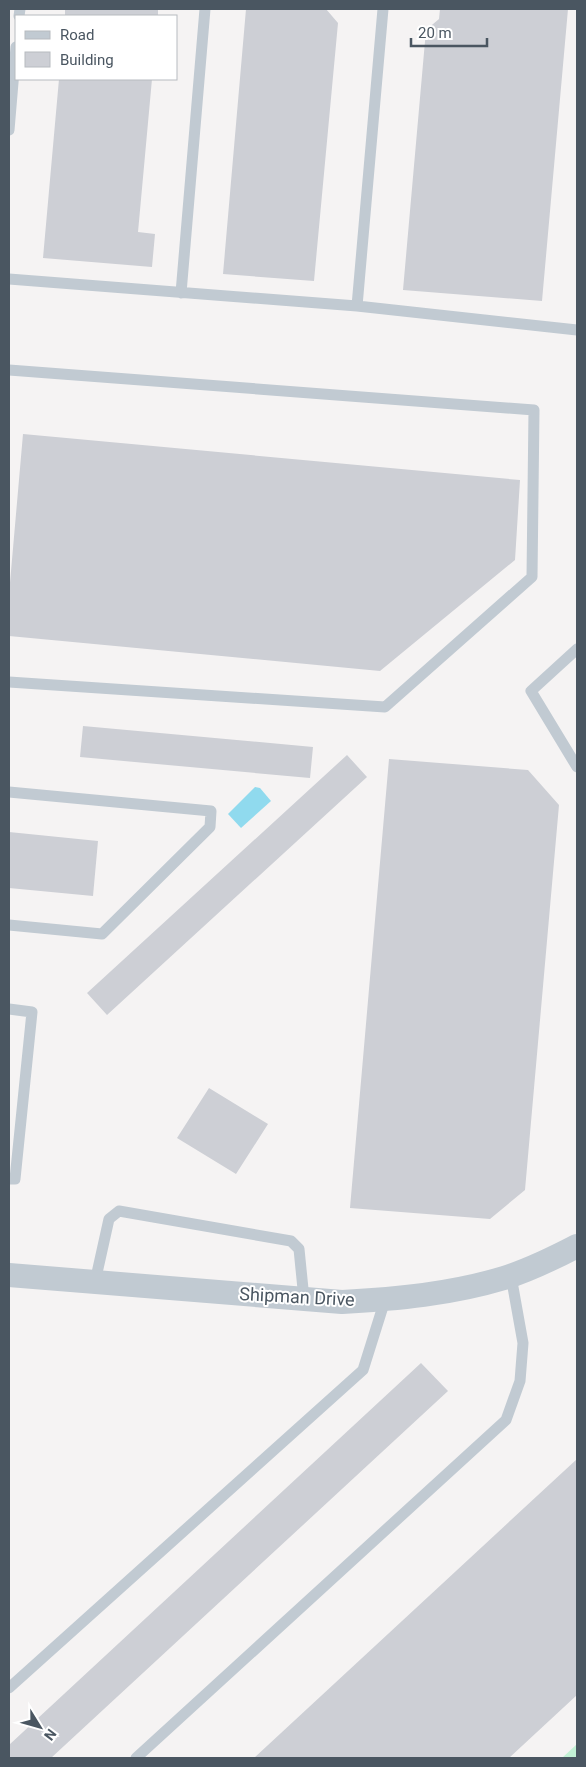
<svg xmlns="http://www.w3.org/2000/svg" width="586" height="1767" font-family="Roboto,sans-serif">
<rect width="100%" height="100%" fill="#f5f3f3"/>
<!-- green -->
<path fill="#c3f1d5" d="M577,1744V1758H562Z"/>
<!-- water -->
<path fill="#90daee" d="M255,787L260,788L271,801L241,828L228,814Z"/>
<!-- building -->
<path fill="#cdcfd5" d="M65,9H158V16H65Z
M246,9H326L338,23L314,281L223,274Z
M440,9H568L542,301L403,290L426,30L439,19Z
M59,79H152L138,232L155,234L152,267L43,258Z
M23,434L520,480L515,560L380,671L9,636V594Z
M83,726L313,747L310,778L80,757Z
M347,755L367,777L107,1015L87,993Z
M389,759L528,770L559,805L525,1190L490,1219L350,1208Z
M9,832L98,841L93,896L9,888Z
M209,1088L268,1124L236,1174L177,1138Z
M421,1363L448,1391L51,1758H9V1745Z
M577,1459V1695L509,1758H254Z"/>
<g fill="none" stroke-linecap="round" stroke-linejoin="round">
<!-- service -->
<path stroke="#c1cad2" stroke-width="11" d="M19,16L20,9
M9,130L16,47
M9,279L357,306L383,9
M181,293L205,9
M357,306L577,330
M9,370L534,410L532,577L385,707L9,682
M577,649L531,691L577,767
M9,792L211,811L210,827L102,934L9,925
M9,1009L32,1012L15,1179H9
M95,1282L109,1219L119,1211L291,1241L299,1249L304,1299
M9,1688L363,1370L385,1300
M136,1758L506,1420L520,1381L523,1343L511,1276"/>
<!-- minor -->
<path stroke="#c1cad2" stroke-width="24" d="M9,1275L342,1302C397,1299 451,1294 504,1278C530,1270 554,1258 577,1246"/>
</g>
<g text-anchor="middle" stroke-width="4" stroke-linejoin="round" paint-order="stroke">
<!-- street labels -->
<g font-size="18" fill="#4a5661" stroke="#fff">
<text transform="translate(297 1297) rotate(3)" y="6">Shipman Drive</text>
</g>
</g>
<!-- border -->
<rect width="586" height="1767" fill="none" stroke="#4a5661" stroke-width="20"/>
<!-- legend -->
<rect x="15" y="15" width="162" height="65" fill="#ffffff" stroke="#b7bbc0"/>
<rect x="25" y="31" width="25" height="8" fill="#c1cad2" stroke="#b7bbc0"/>
<text x="60" y="40" font-size="15" fill="#4a5661">Road</text>
<rect x="25" y="52" width="25" height="15" fill="#cdcfd5" stroke="#b7bbc0"/>
<text x="60" y="65" font-size="15" fill="#4a5661">Building</text>
<!-- north arrow -->
<g transform="translate(40 1727) rotate(127)" stroke="#ffffff" stroke-width="4" paint-order="stroke">
<path d="M0-4L9 19L0 12L-9 19Z" fill="#4a5661"/>
<text y="-8" font-size="14" font-weight="bold" text-anchor="middle" fill="#4a5661">N</text>
</g>
<!-- scale -->
<path d="M411 38v8h76v-8" fill="none" stroke="#4a5661" stroke-width="2.5"/>
<text x="418" y="38" font-size="15" fill="#4a5661" stroke="#ffffff" stroke-width="4" paint-order="stroke">20 m</text>
</svg>
